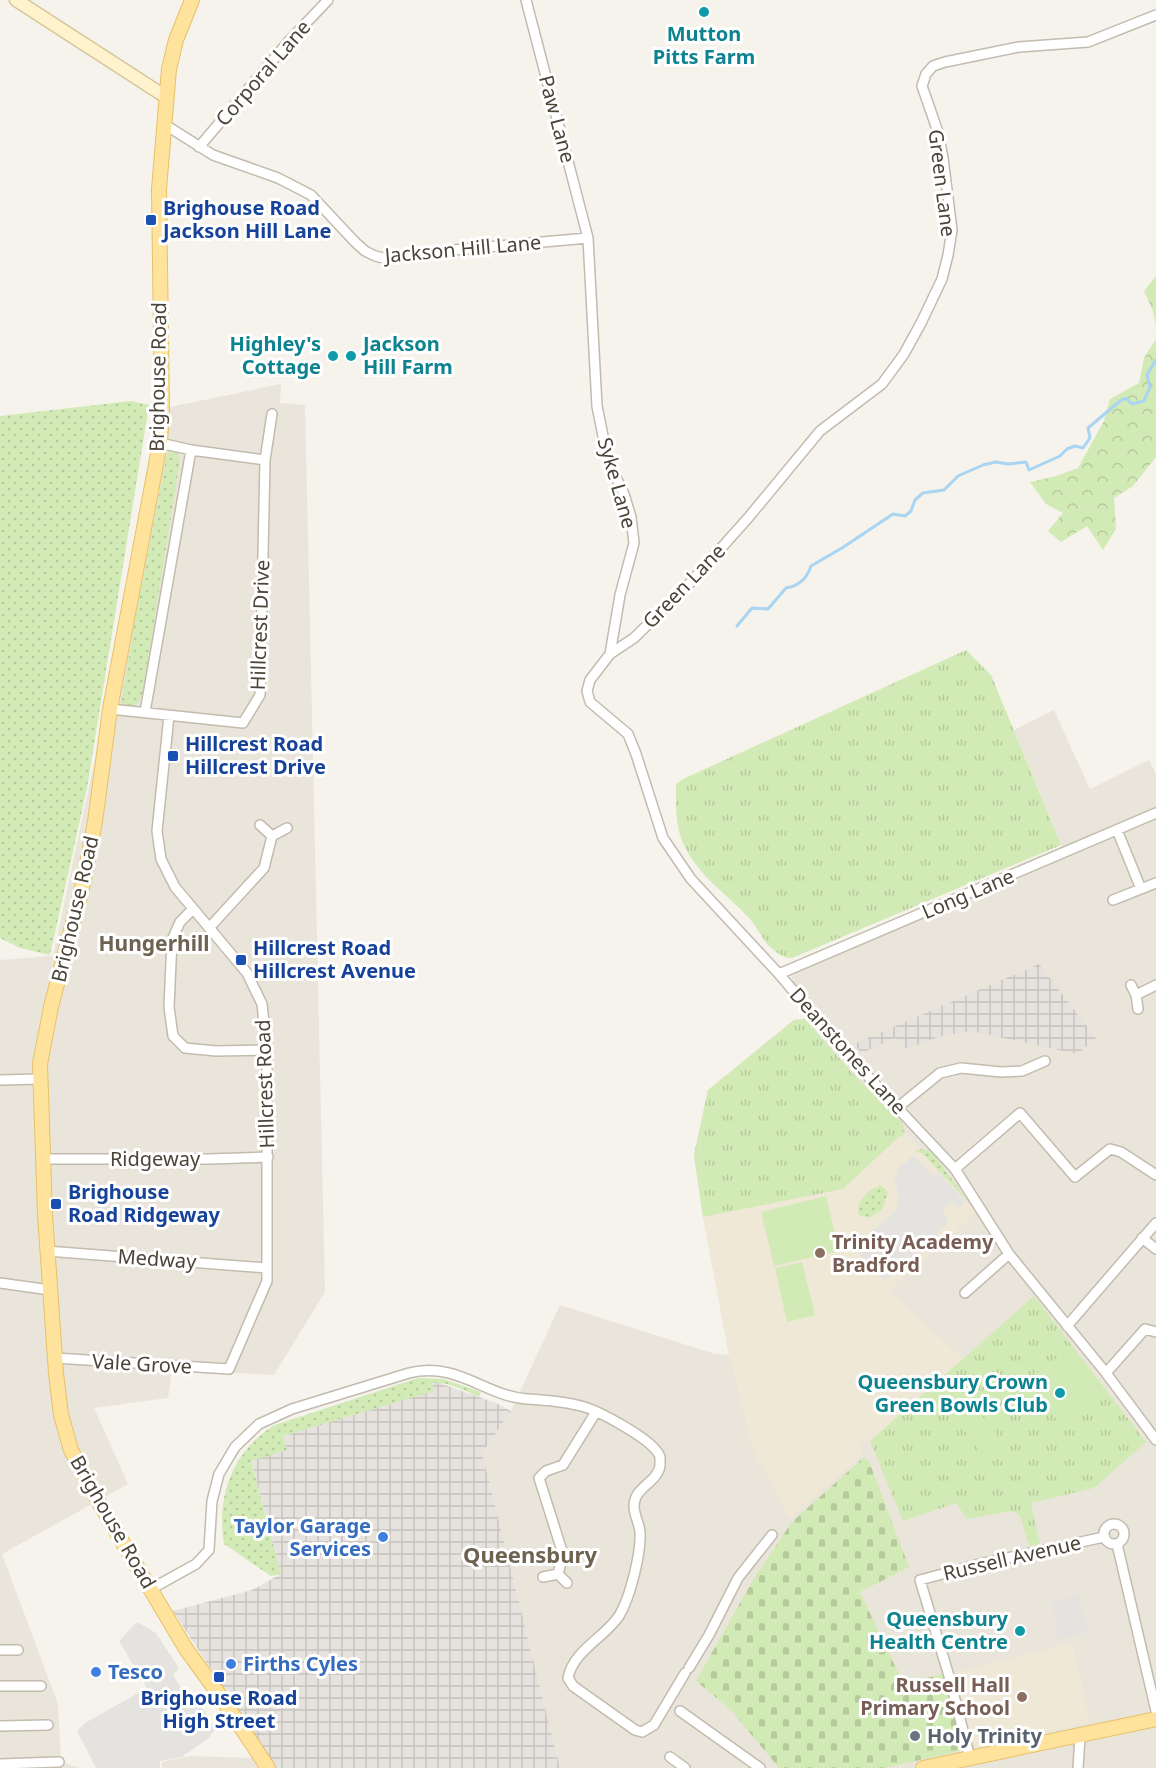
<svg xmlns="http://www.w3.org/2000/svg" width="1156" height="1768" font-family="'Noto Sans',sans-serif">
<defs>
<pattern id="industrial-grid" width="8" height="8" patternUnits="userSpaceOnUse" patternTransform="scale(1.5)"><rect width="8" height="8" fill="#e6e2dd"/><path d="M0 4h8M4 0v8" fill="none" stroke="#c7c3be"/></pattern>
<pattern id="grass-dots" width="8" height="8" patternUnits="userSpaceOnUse" patternTransform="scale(1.5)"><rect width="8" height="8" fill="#d2eab5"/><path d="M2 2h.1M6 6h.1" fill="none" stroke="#b6ca9c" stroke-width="1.8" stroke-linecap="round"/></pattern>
<pattern id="forest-crowns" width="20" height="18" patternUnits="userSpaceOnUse" patternTransform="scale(1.5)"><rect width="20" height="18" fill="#d2eab5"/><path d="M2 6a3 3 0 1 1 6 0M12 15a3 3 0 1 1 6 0" fill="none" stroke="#b6ca9c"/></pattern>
<pattern id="cemetery-stones" width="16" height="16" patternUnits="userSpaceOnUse" patternTransform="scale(1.5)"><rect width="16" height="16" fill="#d2eab5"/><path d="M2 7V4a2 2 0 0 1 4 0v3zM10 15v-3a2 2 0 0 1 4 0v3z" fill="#b6ca9c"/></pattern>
<pattern id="park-tufts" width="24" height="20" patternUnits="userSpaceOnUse" patternTransform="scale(1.5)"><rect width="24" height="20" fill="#d2eab5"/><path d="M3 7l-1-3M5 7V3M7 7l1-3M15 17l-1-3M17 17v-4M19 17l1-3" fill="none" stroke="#b6ca9c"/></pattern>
</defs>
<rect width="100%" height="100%" fill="#f6f3ec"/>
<!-- residential -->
<path fill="#eae5da" d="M281,384L280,403L305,405L325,1292L274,1375L172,1370L168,1398L94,1408L128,1484L2,1554L58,1704L61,1762L80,1768H0V960L53,956L170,407Z
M1054,710L1090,789L1149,760L1156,774V1768H560L482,1453L511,1411L560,1305L712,1353L729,1355L703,1217L694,1155L708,1090L794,1020L805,1018L791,975L1063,850L1014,730Z
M190,1756L253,1758L258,1768H162V1762Z"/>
<!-- industrial -->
<path fill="url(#industrial-grid)" d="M1039,964L1096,1038L1077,1054L971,1031L941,1036L907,1049L895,1038L861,1053L854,1044Z
M436,1382L496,1403L511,1411L482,1453L560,1768H275L173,1611L252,1590L281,1574L251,1460L286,1450L283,1436L433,1391L431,1383Z"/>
<!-- education -->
<path fill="#efe8d6" d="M805,1019L890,1117L970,1204L976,1213L891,1289L893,1295L963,1359L870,1441L860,1443L862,1455L790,1519L752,1448L729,1355L703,1217L694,1155L708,1090L794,1020Z
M1072,1643L1090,1722L972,1749L954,1673Z"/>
<!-- grass -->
<path fill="url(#grass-dots)" d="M131,401L149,405L87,788L50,955L20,948L0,938V416Z
M172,450L179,455L180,461L175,493L142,696L139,702L132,707L121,703L136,615L167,454L168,451Z
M852,1073L902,1122L905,1132L901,1138V1129Z
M920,1149L930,1151L934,1155L970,1204L922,1153L914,1152Z
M881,1185L888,1192L882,1210L869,1218L859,1215C854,1202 869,1189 881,1185Z
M418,1378L443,1379L481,1392L479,1397C465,1391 447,1381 432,1383L434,1391L283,1436L287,1450L251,1461L281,1574L271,1576L224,1544C216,1496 233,1450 275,1425Z"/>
<!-- forest -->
<path fill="url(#forest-crowns)" d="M1156,276V326L1153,311L1144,291Z
M1156,339V457L1133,486L1114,498L1116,529L1103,550L1087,526L1061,542L1048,531L1063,513L1046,504L1030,482L1056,476L1078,468L1104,421L1110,399L1139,383L1144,358Z"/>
<!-- cemetery -->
<path fill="url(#cemetery-stones)" d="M863,1458L869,1461L909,1567L860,1592L903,1683L944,1674L963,1750L885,1768H779L731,1710L696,1681L756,1575L792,1522Z"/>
<!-- park -->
<path fill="url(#park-tufts)" d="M966,650L991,675L1061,845L792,958C784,959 774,951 768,945C761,937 757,927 750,919C727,894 697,875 683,843C675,826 676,803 676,784L685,778Z
M805,1019L904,1132L843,1189L703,1217L694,1155L708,1090L794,1020Z
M1034,1296L1146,1442L1094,1488L1031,1503L1040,1544L1029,1546L1020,1515L1012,1511L967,1519L956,1503L903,1521L870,1441Z"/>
<!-- garden -->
<path fill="#d2eab5" d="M826,1196L839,1251L774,1266L761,1212Z
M802,1262L815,1315L787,1322L775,1268Z
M1071,1347L1105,1391L1061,1425L1026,1381Z
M976,1408L1007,1449L989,1463L958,1422Z"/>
<!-- parking -->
<path fill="#e5e3e0" d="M914,1155L934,1176L938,1172L965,1202L959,1208L952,1201L942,1211L948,1219L945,1226L884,1281L854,1248L897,1209L898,1191L893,1179L899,1173L896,1170Z
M1079,1594L1088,1633L1059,1639L1051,1602Z
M137,1622L156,1633L179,1668L173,1675L186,1696L193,1691L215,1729L209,1738L182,1757L160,1761V1768H96L77,1731L85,1723L147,1688L119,1641Z"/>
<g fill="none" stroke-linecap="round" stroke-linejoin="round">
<!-- stream -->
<path stroke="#a9d4f2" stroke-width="3" d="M737,626L752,608L768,609L786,588C800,586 807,578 811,566L842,548L893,514L905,516L911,511L915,500L923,493L944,490L958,476L983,465L996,462L1008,464L1026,462L1029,470L1060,456L1067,449L1075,446L1083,448L1090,438L1088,428L1120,401L1126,398L1132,404L1144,401L1150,387L1147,375L1156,360"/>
<!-- street casing -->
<g stroke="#c2bbae" stroke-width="12">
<path id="street" d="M526,0L588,238L597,406L608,461L624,494L631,517L634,543L620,595L610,654
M1156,15L1088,42L1019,47L945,62L933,66L926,74L922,86L938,132L943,158L952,230L948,255L942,279L921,323L904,354L882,384L820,431L748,518L690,583L634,638L610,654L590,680L587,691L590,702L628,734L636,754L663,838L691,879L779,974L848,1055L955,1169L1009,1254L1106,1373L1156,1440
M164,124L213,155L278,178L311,195L355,242L365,251L375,256L388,259L453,250L588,238
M199,147L289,41L328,0
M160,443L191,450L265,460
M110,709L243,723L260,695L265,460L272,414
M145,712L191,450
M260,825L272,836
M1117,830L1141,889
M1113,900L1156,883
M192,910L180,922L172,940L169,1007L173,1036L185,1048L216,1051L267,1050
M209,928L264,868L272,836L287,828
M779,974L1156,813
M1131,985L1136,995L1138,1009
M1136,995L1156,985
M0,1080L40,1079
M897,1108L940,1073L961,1068L1001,1072L1022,1071L1045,1061
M42,1159H209L268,1157
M955,1169L1020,1113L1075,1177L1110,1149L1121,1152L1156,1175
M1142,1238L1156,1249
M47,1251L267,1268
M0,1283L50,1290
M965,1293L1009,1254
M1067,1326L1156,1223
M55,1358L229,1369L267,1281V1050L262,1004L247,973L175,887L161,859L157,831L169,716
M1106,1373L1145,1329L1156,1332
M1104 1534a10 10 0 1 1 20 0a10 10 0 1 1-20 0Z
M1117,1544L1156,1711
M558,1574L567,1583
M543,1577L558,1574L563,1554L539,1478L546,1471L563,1465L596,1412
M151,1589L196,1564L209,1550L212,1501L219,1474L235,1447L259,1424L292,1409L409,1373C457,1361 485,1396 527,1399C545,1400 562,1401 581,1406C597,1410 655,1440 660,1457C660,1460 660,1463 660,1466C657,1483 634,1487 634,1506C634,1516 640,1524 640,1533C641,1554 630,1598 619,1616C604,1638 573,1651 568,1678L573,1686L635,1730L642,1732L654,1725L685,1673
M0,1650H18
M689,1668L709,1635L738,1578L772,1535
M0,1686H41
M680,1711L760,1768
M0,1726L48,1725
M670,1757L685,1768
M970,1758L949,1676L920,1580L980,1564L1104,1537
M0,1764L59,1762
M1078,1768L1080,1737"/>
</g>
<!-- secondary casing -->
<g stroke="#d6c79b" stroke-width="15">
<path id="secondary" d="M16,0L166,97"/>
</g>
<!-- primary casing -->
<g stroke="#e6c16a" stroke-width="16">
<path id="primary" d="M192,0L176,40L169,69L159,189L162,412L160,443L110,709L95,822L84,880L51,1007L40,1064L45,1215L56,1373L61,1415L71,1450L101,1506L186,1649L223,1700L268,1768
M923,1768L1156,1719"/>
</g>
<!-- street -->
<use href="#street" stroke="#fff" stroke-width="9"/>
<!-- secondary -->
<use href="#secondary" stroke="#fff3cd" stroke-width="12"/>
<!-- primary -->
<use href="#primary" stroke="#ffe39c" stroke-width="14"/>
</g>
<!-- markers -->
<g fill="#0f9aa8" stroke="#fff" stroke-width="2">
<circle cx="704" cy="12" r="6"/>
<circle cx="333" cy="356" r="6"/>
<circle cx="351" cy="356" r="6"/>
<circle cx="1060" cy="1393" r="6"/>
<circle cx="1020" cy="1631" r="6"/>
</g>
<g fill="#1a4fb4" stroke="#fff" stroke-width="2">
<rect x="145" y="214" width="12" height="12" rx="3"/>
<rect x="167" y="750" width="12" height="12" rx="3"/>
<rect x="235" y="954" width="12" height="12" rx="3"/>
<rect x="50" y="1198" width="12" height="12" rx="3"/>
<rect x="213" y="1671" width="12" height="12" rx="3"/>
</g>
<g fill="#8d6e63" stroke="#fff" stroke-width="2">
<circle cx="820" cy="1253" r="6"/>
<circle cx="1022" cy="1697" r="6"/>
</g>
<g fill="#3f7fe0" stroke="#fff" stroke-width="2">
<circle cx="383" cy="1537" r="6"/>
<circle cx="231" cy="1664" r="6"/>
<circle cx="96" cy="1672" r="6"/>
</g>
<circle fill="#6b7280" stroke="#fff" stroke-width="2" cx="915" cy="1736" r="6"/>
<g text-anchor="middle" stroke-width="6" stroke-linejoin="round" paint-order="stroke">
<!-- culture labels -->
<g font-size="20" font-weight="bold" fill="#0d838f" stroke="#fff" text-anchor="end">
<text x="704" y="41" text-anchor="middle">Mutton<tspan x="704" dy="23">Pitts Farm</tspan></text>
<text x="321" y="351">Highley's<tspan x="321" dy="23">Cottage</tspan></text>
<text x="363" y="351" text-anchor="start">Jackson<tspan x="363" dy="23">Hill Farm</tspan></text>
<text x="1048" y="1389">Queensbury Crown<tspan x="1048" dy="23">Green Bowls Club</tspan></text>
<text x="1008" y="1626">Queensbury<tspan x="1008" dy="23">Health Centre</tspan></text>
</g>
<!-- street labels -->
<g font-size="20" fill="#4b4439" stroke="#fff">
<text transform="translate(263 73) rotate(-49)" y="7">Corporal Lane</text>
<text transform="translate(557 119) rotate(75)" y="7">Paw Lane</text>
<text transform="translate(942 183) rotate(83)" y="7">Green Lane</text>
<text transform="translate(463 249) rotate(-5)" y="7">Jackson Hill Lane</text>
<text transform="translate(158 377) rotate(-89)" y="7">Brighouse Road</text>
<text transform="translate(617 483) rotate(74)" y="7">Syke Lane</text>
<text transform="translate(684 586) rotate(-46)" y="7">Green Lane</text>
<text transform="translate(260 625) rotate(-88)" y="7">Hillcrest Drive</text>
<text transform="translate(968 894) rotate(-23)" y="7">Long Lane</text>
<text transform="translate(75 909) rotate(-77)" y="7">Brighouse Road</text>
<text transform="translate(848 1051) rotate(48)" y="7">Deanstones Lane</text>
<text transform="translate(265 1084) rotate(-92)" y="7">Hillcrest Road</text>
<text x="155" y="1166">Ridgeway</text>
<text transform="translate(157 1259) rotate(4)" y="7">Medway</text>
<text transform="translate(142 1364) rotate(3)" y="7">Vale Grove</text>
<text transform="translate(113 1522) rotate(60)" y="7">Brighouse Road</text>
<text transform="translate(1012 1558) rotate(-13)" y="7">Russell Avenue</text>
</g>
<!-- transit labels -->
<g font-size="20" font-weight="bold" fill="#164399" stroke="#fff" text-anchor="start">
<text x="163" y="215">Brighouse Road<tspan x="163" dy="23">Jackson Hill Lane</tspan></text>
<text x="185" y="751">Hillcrest Road<tspan x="185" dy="23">Hillcrest Drive</tspan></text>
<text x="253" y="955">Hillcrest Road<tspan x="253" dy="23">Hillcrest Avenue</tspan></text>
<text x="68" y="1199">Brighouse<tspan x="68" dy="23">Road Ridgeway</tspan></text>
<text x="219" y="1705" text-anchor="middle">Brighouse Road<tspan x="219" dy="23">High Street</tspan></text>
</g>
<!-- education labels -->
<g font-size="20" font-weight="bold" fill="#785e54" stroke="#fff" text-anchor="start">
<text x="832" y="1249">Trinity Academy<tspan x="832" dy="23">Bradford</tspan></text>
<text x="1010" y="1692" text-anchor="end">Russell Hall<tspan x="1010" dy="23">Primary School</tspan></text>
</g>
<!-- shop labels -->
<g font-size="20" font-weight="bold" fill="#366cbe" stroke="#fff" text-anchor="start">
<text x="371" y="1533" text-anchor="end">Taylor Garage<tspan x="371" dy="23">Services</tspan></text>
<text x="243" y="1671">Firths Cyles</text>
<text x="108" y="1679">Tesco</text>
</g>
<!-- worship labels -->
<g font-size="20" font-weight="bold" fill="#5b616d" stroke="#fff" text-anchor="start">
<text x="927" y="1743">Holy Trinity</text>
</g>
<!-- neighbourhood labels -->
<g font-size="21" font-weight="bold" fill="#6e6250" stroke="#fff">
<text x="154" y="951">Hungerhill</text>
</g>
<!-- quarter labels -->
<g font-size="22" font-weight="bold" fill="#6e6250" stroke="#fff">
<text x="530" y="1563">Queensbury</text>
</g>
</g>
</svg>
